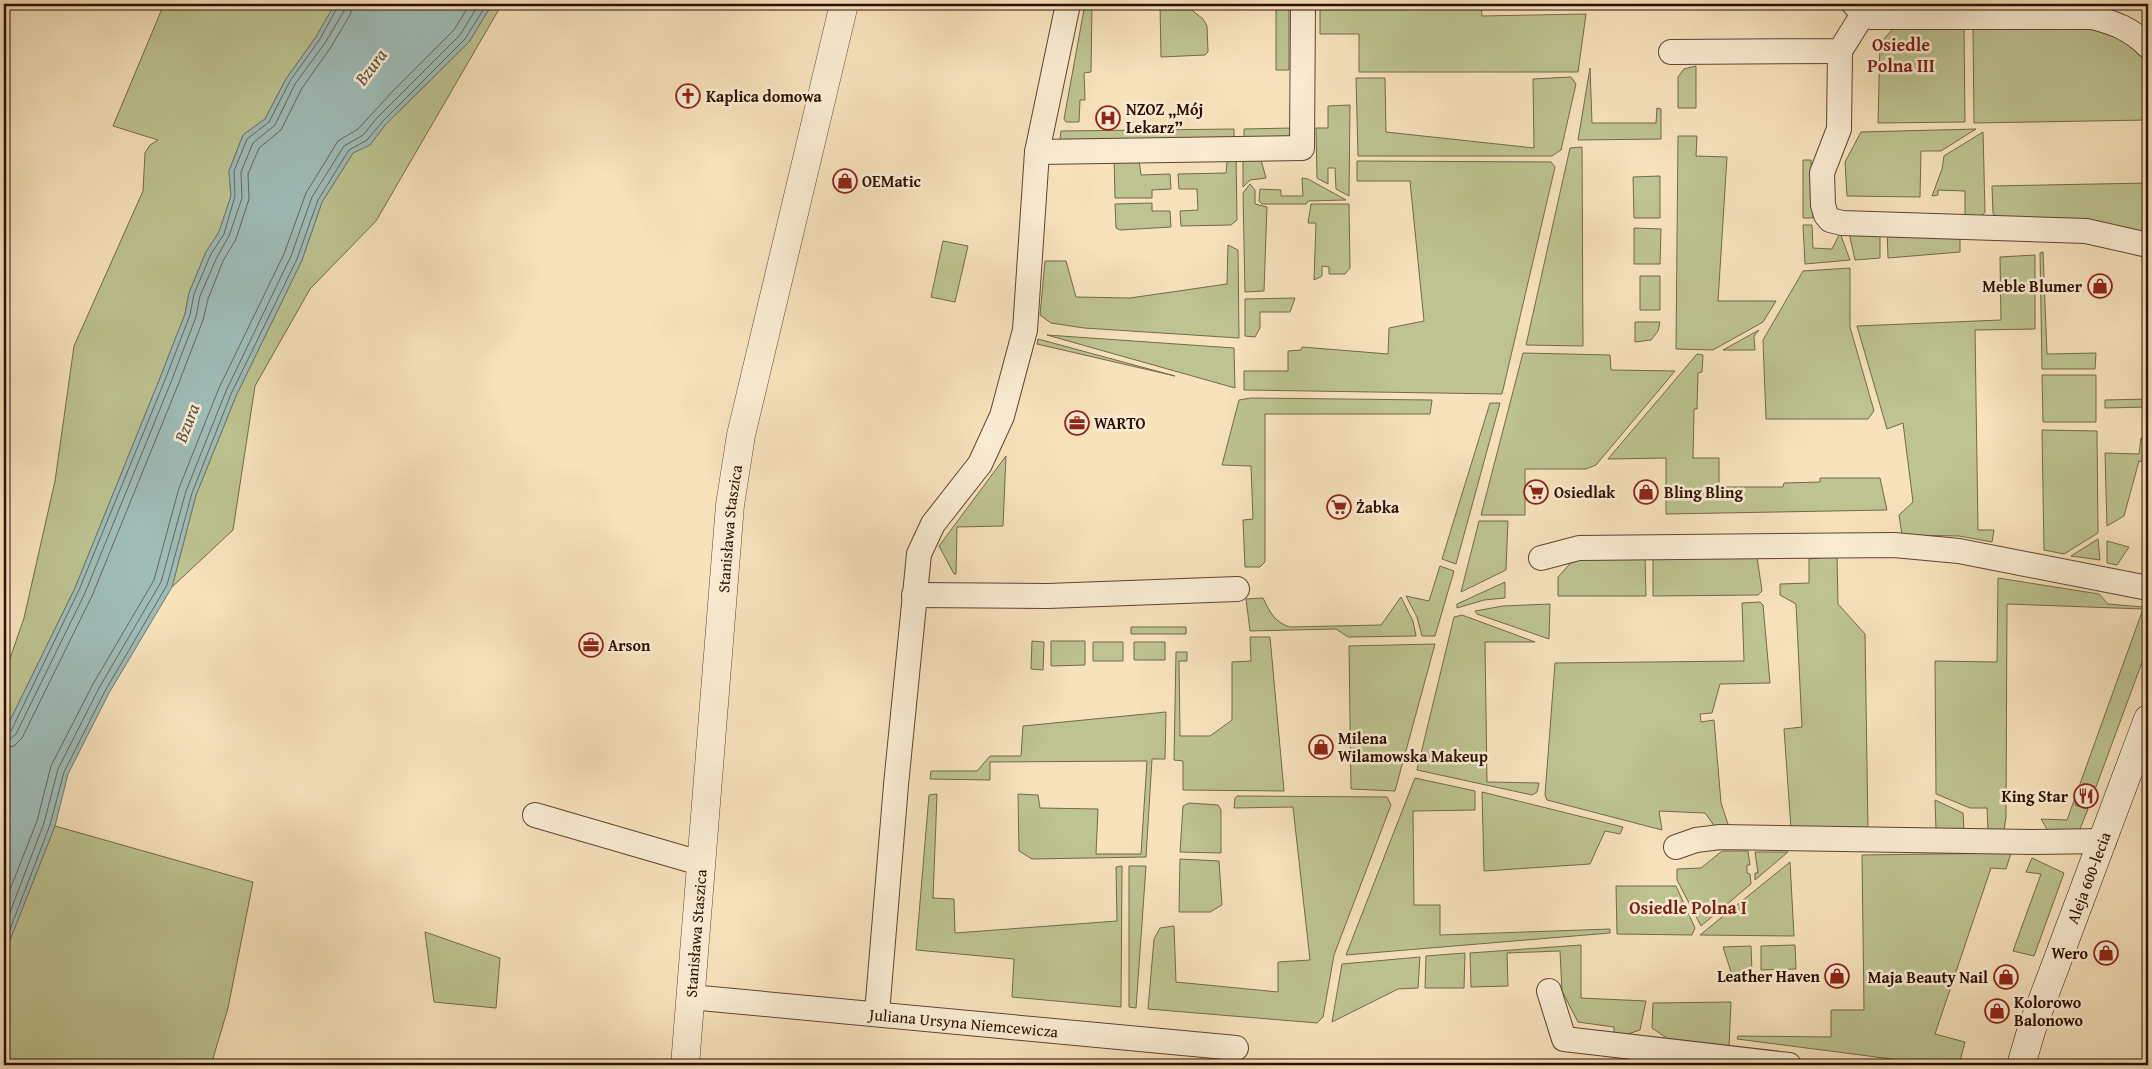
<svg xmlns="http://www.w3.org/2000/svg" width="2152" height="1069" font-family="'Gentium Book Plus',serif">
<rect width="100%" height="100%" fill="#f7e2bc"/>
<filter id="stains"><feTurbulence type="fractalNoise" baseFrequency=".004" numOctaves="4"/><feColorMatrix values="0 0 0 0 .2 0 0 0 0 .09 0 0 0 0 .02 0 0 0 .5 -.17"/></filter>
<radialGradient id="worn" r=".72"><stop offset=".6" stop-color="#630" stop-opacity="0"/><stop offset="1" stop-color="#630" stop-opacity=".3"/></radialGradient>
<!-- green -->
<path fill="#bdc391" stroke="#746949" d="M164,4H335L316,37L286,79L265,119L243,135L229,171L231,196L219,232L206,252L189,293L185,314L160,378L75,588L4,733V676L24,618L55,481L74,346L143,191L145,153L150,145L158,140L113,126Z
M492,4H502L376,221L310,289L255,386L233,530L172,587L196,495L236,396L302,260L322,202L353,153L370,144L385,125L469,42Z
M1085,4H1092L1091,72L1084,73L1085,100H1080L1079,122H1066L1064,119Z
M1160,4H1184L1203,19L1207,26L1208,52L1205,55L1161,57Z
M1276,4H1289V70H1276Z
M1320,4H1481L1482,16L1586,14L1578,72H1359V34H1320Z
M2073,22L2122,32L2148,60V120L1974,123L1973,29Z
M1893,29H1964L1965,122L1878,123L1880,43Z
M1696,66V108H1678V77L1684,69Z
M1590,68L1592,123H1656L1657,108L1661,109V139L1578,140Z
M1571,77L1576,84L1561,150L1552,156H1358L1356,78H1385L1386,132L1534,148L1533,79Z
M1350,105L1349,196L1336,189L1335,168H1328V184L1317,178L1316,128H1328V106Z
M1292,128V139L1244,141V129Z
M1234,129V141H1065L1060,139L1061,131Z
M1976,129L1941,151H1921L1920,197L1847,196L1845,162L1861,132Z
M1983,132L1985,212L1981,217L1965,220V191L1938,190V195L1932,196L1942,169L1944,156Z
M1678,136H1697L1696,156L1727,157L1718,301H1776L1763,322L1713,350L1676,349Z
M1582,147L1583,346L1526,345L1570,148Z
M1236,154L1237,220L1231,225L1181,226L1180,211L1198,210L1197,189H1179L1178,174L1226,173L1227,162Z
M1243,154L1260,156L1266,178L1250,180L1243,187Z
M1114,155L1139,160L1141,175L1170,174L1171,189L1152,190V198H1115Z
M1803,160H1811L1813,218H1803Z
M1357,161L1551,162L1555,167L1502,394L1244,390V371H1288V351L1301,350L1302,347L1388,354L1389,328L1424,321L1410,181H1357Z
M1660,176V218H1634L1633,177Z
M1302,178L1308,179L1346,200L1308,201L1306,204H1262L1259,201L1260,189L1281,190V196H1303Z
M2148,183V239L1998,220L1993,213L1992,186Z
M1250,184L1255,190V204L1267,207L1264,291L1245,292L1243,193Z
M1152,203V211H1170L1171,227L1120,230L1116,228L1115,204Z
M1311,204H1349L1350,268L1345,274H1329V267L1322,266V276L1314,280L1316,223H1308Z
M1803,225H1812L1813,248L1832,249L1840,233L1850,260L1805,264Z
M1634,228L1661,229L1660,264H1634Z
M1848,228L1880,229V258L1855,260Z
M1887,229L1960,231V252L1888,258Z
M943,241L968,246L955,302L931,297Z
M1228,245L1238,250L1239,338L1084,328L1051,323L1040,315L1045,261H1066L1076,297L1130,298L1227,284Z
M2043,252L2047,354L2096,353L2095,369H2042L2040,253Z
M2035,255V329L1975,330L1978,530H1994L1992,542L1959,536L1902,535L1899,515L1913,502L1903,423L1887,429L1857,326L2001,320L2000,257Z
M1850,268V327L1874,411L1868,419H1766L1763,340L1803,271Z
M1640,276H1660V310H1640Z
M1295,298L1290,312H1260V328L1255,337L1245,336V299Z
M1635,322H1660L1658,331L1651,340L1635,342Z
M1759,330L1754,336L1755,350H1723Z
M1047,335L1234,348L1235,388Z
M1038,339L1175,376L1037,344Z
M1523,353L1610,355L1611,370L1675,371L1596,465L1586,469H1525V515H1481Z
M1697,354L1703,355L1702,372L1698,373L1697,409H1694L1693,458H1719V487H1783L1784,483L1820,482V478H1880L1887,510L1666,514V458L1608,459Z
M2042,375H2096V422H2043Z
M1251,398L1432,400L1430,414H1265V562L1260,567H1245L1243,520L1253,519L1251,466L1222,465L1239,400Z
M2148,399V422H2146L2147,407L2105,408V400Z
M1490,403H1500L1456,564L1442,559Z
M2042,430L2097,431L2098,533L2064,554L2044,550Z
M2141,438H2148V463L2139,461L2124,516L2107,526L2105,453L2139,454Z
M1006,456L1003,526L957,527L956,574H954L939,546Z
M1479,521H1508L1506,570L1461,592Z
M2098,539L2100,560L2071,556Z
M2107,541L2129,547L2117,565L2107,563Z
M1837,556L1838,604L1865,634L1868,829H1791L1784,729L1802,727L1796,604L1780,595V584L1809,583V559Z
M1645,557L1646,596H1558V577L1575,558Z
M1653,557H1757L1762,591L1758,595L1653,596Z
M1440,566L1454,571L1435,636H1422L1417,617L1406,596L1429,601Z
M1998,578L2099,594L2108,604L2143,607L2148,618V646L2096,787L2083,784L2075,805L2088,809L2080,829L2071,834L2048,831L2041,819L2067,820L2143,609L2007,604L2006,817L2004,830H1988L1987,808H1970L1936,794L1935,661L1997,662Z
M1505,582V598L1484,600L1457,608V604Z
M1401,597L1413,621L1416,636L1348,637L1336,629L1250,631L1246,599L1263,598C1270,612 1274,622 1290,627L1381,625Z
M1760,602L1763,605L1770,683L1720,684L1712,713L1700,714L1701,722L1714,720L1721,803L1729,827H1715L1705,813L1659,811L1662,830L1547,800L1545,795L1555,663L1744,661L1742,603Z
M1550,604L1549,639L1477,614L1475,611L1503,606Z
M1462,615L1535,642H1485L1487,782L1539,783L1537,792L1532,795L1417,770L1454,617Z
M1131,627H1186V634H1131Z
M1250,637H1270L1284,791L1183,790V761L1174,760L1176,652H1187V661H1179L1180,736H1210L1232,720V662L1251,661Z
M1032,641L1044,642L1043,670L1031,669Z
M1051,641H1085V665L1051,666Z
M1093,642H1123V661H1093Z
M1134,642H1165V660H1134Z
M1435,644L1395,791L1351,789L1349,646Z
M1166,712L1165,759H1152L1146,857L1032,859L1019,851L1018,794L1038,795L1040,808L1098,809L1096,854H1141L1147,761L990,762V780L930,779L931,771H977L990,756H1021L1023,726Z
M1415,778L1475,791V810L1413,811L1414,905H1440V935L1610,929V933L1346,955Z
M1482,792L1623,827L1620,834L1605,831L1590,864L1484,871Z
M937,794L933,898L954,899L955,933L1117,921L1116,867L1122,866L1121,1007L1012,997L1014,959L916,950L929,795Z
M1237,796L1387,797L1391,805L1334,955L1323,1017L1317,1023L1148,1009L1154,939L1160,928L1174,926L1176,982L1278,992V962L1310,960L1293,807L1234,808L1235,798Z
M1935,800L1963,813L1964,830H1936Z
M1189,803L1218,805L1221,810V853L1180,852L1183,806Z
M55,826L253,882L228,1008L211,1065H4V955Z
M1722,851H1748L1750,865H1747V873L1750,874L1751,884L1701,926L1677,880V869L1701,868Z
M1755,852H1788L1755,880V873H1758Z
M2011,853L2006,869L1991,868L1935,1034L1965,1042L1959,1065H1938L1737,1039L1738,1036L1831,1037V1010H1864L1862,855Z
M2032,858L2064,873L2034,956L2013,951L2041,874L2026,872Z
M1180,859L1219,861L1222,905L1210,912H1179Z
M1790,862L1794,936L1700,935Z
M1129,866H1146L1136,1008L1129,1007Z
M1616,886H1676L1695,928L1692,935L1617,934Z
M425,932L500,958L496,1008L434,1002Z
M1581,945V998L1646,1001L1640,1030L1625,1035L1614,1034V1027L1578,1022L1562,991L1560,951L1507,953L1508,986L1471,987L1470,953Z
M1795,945L1796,969L1761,970V946Z
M1751,946L1752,973L1741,983L1735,984L1723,947Z
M1465,953L1464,988H1425L1426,956Z
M1420,957L1418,988L1398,989L1332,1022L1342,964Z
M1731,1002L1729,1047L1668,1039L1652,1028L1653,1003Z
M1386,1060H1544L1543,1065L1386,1063Z"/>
<!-- water -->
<path fill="#9fbcb8" stroke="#71776f" d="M335,4H492L469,42L385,125L370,145L353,153L322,202L302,260L236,396L196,495L172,587L109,693L68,774L55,826L4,955V733L75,588L160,378L185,314L189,293L206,252L219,232L231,196L229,171L243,135L265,119L286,79L316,37Z"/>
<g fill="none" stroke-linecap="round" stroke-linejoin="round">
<!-- shore -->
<path stroke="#66665c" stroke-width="1" d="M4,734L11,731L79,590L165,380L190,315L194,294L211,254L224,234L235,196L234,171L247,139L269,122L290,81L320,39L339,4
M4,741L10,739L16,734L85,593L171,382L196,317L200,296L217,257L229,236L242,198L241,172L253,143L275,125L295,84L325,43L344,11L345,4
M4,748L14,746L22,738L92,596L178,385L203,320L208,299L223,261L236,239L249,199L248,174L259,148L281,130L302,88L331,47L350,15L353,4
M4,905L37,821L51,766L93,684L154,580L179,488L219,388L284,254L306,193L338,141L358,129L392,92L454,30L470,4
M4,928L44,823L58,769L99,688L161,582L186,491L226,391L291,256L312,197L344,146L363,135L377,118L460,35L479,4
M4,945L50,825L64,772L105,691L167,585L192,493L231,394L297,259L318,200L349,150L367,140L382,122L465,39L487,4"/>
<!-- minor casing -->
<g stroke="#5f4430" stroke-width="26">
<g id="minor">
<path d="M1854,4L1863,14L1871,17H2092C2115,23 2131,29 2148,46"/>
<path d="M1840,51L1839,129L1822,173L1823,205L1826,215L1830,220L1842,223L2086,231L2148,245"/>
<path d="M1671,52L1840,51L1863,14"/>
<path d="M1037,152L1302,148L1303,4"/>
<path d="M1541,558L1579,548L1894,545L1959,551L2148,588"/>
<path d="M914,595L1048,596L1237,589"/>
<path d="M535,815L700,863"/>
<path d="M1676,847L1696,840L1720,837L2033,842L2104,841"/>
<path d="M1549,991L1564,1039L1789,1065"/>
<path id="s1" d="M690,997L1236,1048"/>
<path d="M877,1013L896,785L919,554L933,524L980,464L1002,416L1025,330L1037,152L1068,4"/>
</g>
</g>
<!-- tertiary casing -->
<g stroke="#5f4430" stroke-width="29">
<g id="tertiary">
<path id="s2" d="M685,1065L730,505L741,435L844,4"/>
</g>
</g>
<!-- secondary casing -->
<g stroke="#2c0f01" stroke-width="29">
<g id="secondary">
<path id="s3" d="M2021,1065L2032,1028L2148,719"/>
</g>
</g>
<!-- minor -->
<use href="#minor" stroke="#faecd3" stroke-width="24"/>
<!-- tertiary -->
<use href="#tertiary" stroke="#faecd3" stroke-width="28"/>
<!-- secondary -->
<use href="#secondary" stroke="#faecd3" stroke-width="28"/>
</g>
<!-- icons -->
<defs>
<g id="church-ring" transform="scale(1.25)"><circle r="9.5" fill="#faecd3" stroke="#8f2418" stroke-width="1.5"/><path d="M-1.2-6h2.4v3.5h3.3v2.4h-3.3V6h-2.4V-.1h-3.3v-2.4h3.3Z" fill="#8f2418"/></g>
<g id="hospital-ring" transform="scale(1.25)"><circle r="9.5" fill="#faecd3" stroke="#8f2418" stroke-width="1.5"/><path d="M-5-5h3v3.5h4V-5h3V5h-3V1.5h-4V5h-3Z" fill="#8f2418"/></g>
<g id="shop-ring" transform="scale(1.25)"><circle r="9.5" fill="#faecd3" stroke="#8f2418" stroke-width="1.5"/><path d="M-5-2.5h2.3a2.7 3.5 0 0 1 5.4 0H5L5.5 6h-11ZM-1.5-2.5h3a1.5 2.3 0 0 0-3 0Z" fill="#8f2418"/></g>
<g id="office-ring" transform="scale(1.25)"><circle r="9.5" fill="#faecd3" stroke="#8f2418" stroke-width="1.5"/><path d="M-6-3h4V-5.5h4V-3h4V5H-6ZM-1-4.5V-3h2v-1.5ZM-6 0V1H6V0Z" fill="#8f2418"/></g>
<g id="supermarket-ring" transform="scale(1.25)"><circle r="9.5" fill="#faecd3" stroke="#8f2418" stroke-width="1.5"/><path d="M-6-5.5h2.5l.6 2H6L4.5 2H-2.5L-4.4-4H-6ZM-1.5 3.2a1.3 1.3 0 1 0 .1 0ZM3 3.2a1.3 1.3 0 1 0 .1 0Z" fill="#8f2418"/></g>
<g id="restaurant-ring" transform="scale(1.25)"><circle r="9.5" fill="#faecd3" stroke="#8f2418" stroke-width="1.5"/><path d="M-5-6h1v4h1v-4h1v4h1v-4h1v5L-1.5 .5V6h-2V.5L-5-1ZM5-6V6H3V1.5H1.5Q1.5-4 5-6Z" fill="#8f2418"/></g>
</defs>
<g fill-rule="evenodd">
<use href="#church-ring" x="688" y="96"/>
<use href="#hospital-ring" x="1108" y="118"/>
<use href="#shop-ring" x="845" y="181"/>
<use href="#shop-ring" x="2100" y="286"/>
<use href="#office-ring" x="1077" y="423"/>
<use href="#supermarket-ring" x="1536" y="492"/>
<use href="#shop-ring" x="1646" y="492"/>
<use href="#supermarket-ring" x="1339" y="507"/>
<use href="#office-ring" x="591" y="645"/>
<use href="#shop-ring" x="1321" y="747"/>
<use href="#restaurant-ring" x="2086" y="796"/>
<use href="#shop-ring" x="2106" y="953"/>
<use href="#shop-ring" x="1837" y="976"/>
<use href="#shop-ring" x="2006" y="977"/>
<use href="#shop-ring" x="1997" y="1011"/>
</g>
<g text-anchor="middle" stroke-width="5" stroke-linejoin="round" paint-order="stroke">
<!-- poi labels -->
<g font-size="16" font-weight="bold" fill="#2c0f01" stroke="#faecd3" text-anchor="start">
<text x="706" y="102">Kaplica domowa</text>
<text x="1126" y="115">NZOZ „Mój<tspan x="1126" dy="18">Lekarz”</tspan></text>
<text x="862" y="187">OEMatic</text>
<text x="2082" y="292" text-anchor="end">Meble Blumer</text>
<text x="1094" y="429">WARTO</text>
<text x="1554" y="498">Osiedlak</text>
<text x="1664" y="498">Bling Bling</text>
<text x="1356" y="513">Żabka</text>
<text x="608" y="651">Arson</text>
<text x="1338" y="744">Milena<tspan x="1338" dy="18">Wilamowska Makeup</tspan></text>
<text x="2068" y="802" text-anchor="end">King Star</text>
<text x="2088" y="959" text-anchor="end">Wero</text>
<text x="1820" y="982" text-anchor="end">Leather Haven</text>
<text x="1988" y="983" text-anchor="end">Maja Beauty Nail</text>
<text x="2014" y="1008">Kolorowo<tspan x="2014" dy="18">Balonowo</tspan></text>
</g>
<!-- street labels -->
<g font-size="16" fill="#2c0f01" stroke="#faecd3">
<text dy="6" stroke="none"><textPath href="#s2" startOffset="538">Stanisława Staszica</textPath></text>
<text dy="6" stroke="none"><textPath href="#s3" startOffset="199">Aleja 600-lecia</textPath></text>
<text dy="6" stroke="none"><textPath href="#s2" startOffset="132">Stanisława Staszica</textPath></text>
<text dy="6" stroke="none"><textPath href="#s1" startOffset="275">Juliana Ursyna Niemcewicza</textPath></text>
</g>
<!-- neighbourhood labels -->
<g font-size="18" font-weight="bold" fill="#7a1f14" stroke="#faecd3">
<text x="1901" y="51">Osiedle<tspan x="1901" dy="21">Polna III</tspan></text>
<text x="1688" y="914">Osiedle Polna I</text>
</g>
<!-- water labels -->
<g font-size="18" font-style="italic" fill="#544c41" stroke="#faecd3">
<text transform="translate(371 67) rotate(-53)" y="6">Bzura</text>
<text transform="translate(187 423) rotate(-69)" y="6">Bzura</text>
</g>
</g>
<!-- margin -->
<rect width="2152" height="1069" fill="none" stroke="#f7e2bc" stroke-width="20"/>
<rect x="5" y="5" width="2142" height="1059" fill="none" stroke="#2c0f01" stroke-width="2.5"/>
<rect x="10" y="10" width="2132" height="1049" fill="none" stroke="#2c0f01"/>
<rect width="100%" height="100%" filter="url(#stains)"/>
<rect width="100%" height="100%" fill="url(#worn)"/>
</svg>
